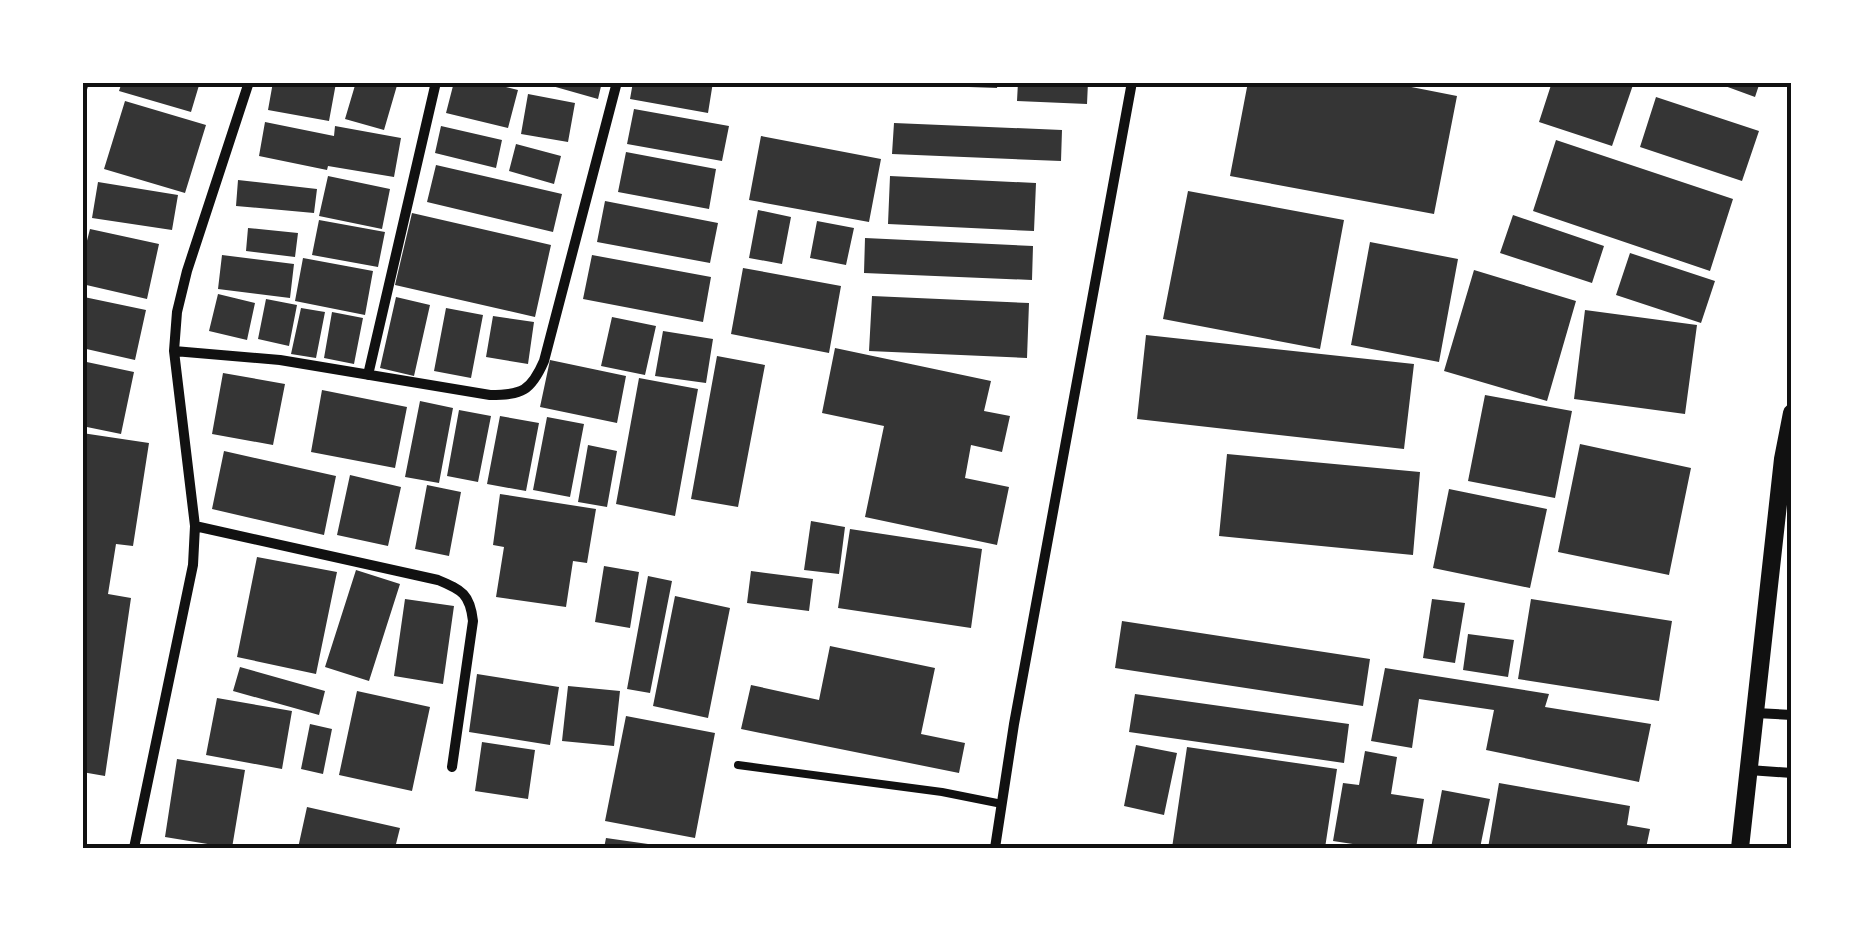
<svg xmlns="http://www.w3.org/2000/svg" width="1874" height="931" font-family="'Exo 2',sans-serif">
<rect width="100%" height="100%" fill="#fff"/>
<!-- building -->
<path fill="#353535" d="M122,82H200L191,112L119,91Z
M273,82L336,83L329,121L268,110Z
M356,82H398L384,130L345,119Z
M454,82H486L518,90L508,128L446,113Z
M538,82H602L598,99Z
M633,82H713L708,113L630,99Z
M941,82H998L997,88L941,86Z
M1018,82H1088L1087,104L1017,101Z
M1248,82H1386L1457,96L1434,214L1230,176Z
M1552,82H1634L1612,146L1539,122Z
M1714,82H1760L1755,97Z
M528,94L575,103L568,142L521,134Z
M1656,97L1759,131L1742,181L1640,147Z
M125,101L206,125L185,193L104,169Z
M634,109L729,126L722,161L627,144Z
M265,122L334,136L335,126L401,138L394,177L328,166L327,170L259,156Z
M894,123L1062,130L1061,161L892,154Z
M441,126L502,140L496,168L435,153Z
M761,136L881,159L869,222L749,200Z
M1556,140L1733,199L1710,271L1533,211Z
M516,144L561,156L554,184L509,171Z
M626,152L716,169L709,209L618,192Z
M436,165L562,194L553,232L427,202Z
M328,176L390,189L382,229L319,216Z
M890,176L1036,183L1034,231L888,224Z
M238,180L317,189L314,213L236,206Z
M98,182L178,195L172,230L92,218Z
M1188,191L1344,220L1320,349L1163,319Z
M605,201L718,223L710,263L597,242Z
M758,210L791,217L782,264L749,258Z
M412,213L551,245L535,317L395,285Z
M1513,215L1604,246L1592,283L1500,253Z
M319,220L385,232L378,267L312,255Z
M817,221L854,228L846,265L810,258Z
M248,228L298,233L295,257L246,251Z
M90,229L159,244L147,299L82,284V260Z
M865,238L1033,246L1032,280L864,273Z
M1370,242L1458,259L1439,362L1351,345Z
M1630,253L1715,281L1701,323L1616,295Z
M222,255L294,264L290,298L218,289Z
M592,255L711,277L703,322L583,299Z
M303,258L373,271L365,315L295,301Z
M743,268L841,286L829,353L731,334Z
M1474,270L1576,301L1547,401L1444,371Z
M218,294L255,303L247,340L209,331Z
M872,296L1029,303L1027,358L869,351Z
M84,297L146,310L135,360L82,348Z
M396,297L430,305L414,376L380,368Z
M266,299L297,305L289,346L258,339Z
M301,308L325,312L316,358L291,354Z
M446,308L483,315L471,378L434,371Z
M1585,310L1697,325L1685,414L1574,399Z
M332,312L363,318L354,364L324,358Z
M493,316L534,322L528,364L486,357Z
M612,317L656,326L645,375L601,366Z
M663,331L713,339L706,383L655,376Z
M1146,335L1414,364L1404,449L1137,419Z
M835,348L991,381L984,411L1010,416L1002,452L971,445L965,478L1009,487L997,545L865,517L884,426L822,413Z
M717,356L765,365L738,507L691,499Z
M550,360L626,376L617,423L540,407Z
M82,361L134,372L121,434L82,426Z
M223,373L285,384L273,445L212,434Z
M639,378L698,389L675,516L616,504Z
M322,390L407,407L395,468L311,452Z
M1485,395L1572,411L1555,498L1468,481Z
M420,401L453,408L439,483L405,477Z
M459,410L491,416L478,482L447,476Z
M500,416L539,423L526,491L487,484Z
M547,417L584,424L570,497L533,490Z
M82,433L149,443L133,546L116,544L108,594L131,598L105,776L82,772Z
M1580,444L1691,468L1669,575L1558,552Z
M588,445L617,451L607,507L578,502Z
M224,451L336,476L324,535L212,509Z
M1227,454L1420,472L1413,555L1219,536Z
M350,475L401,487L388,546L337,535Z
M427,485L461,492L449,556L415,549Z
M1449,489L1547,509L1530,588L1433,568Z
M500,494L596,509L587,563L573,561L566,607L496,597L504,547L493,545Z
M811,521L845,527L839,574L804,570Z
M850,529L982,549L971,628L838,608Z
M257,557L337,572L316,674L237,657Z
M604,566L639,572L630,628L595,622Z
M356,570L400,584L369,681L325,667Z
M751,571L813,579L809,611L747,603Z
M648,576L672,581L650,693L627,689Z
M675,596L730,608L708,718L653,706Z
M405,599L454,606L443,684L394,676Z
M1432,599L1465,603L1455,663L1423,658Z
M1531,599L1672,621L1659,701L1518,679Z
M1122,621L1370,659L1363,706L1115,668Z
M1468,634L1514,640L1508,677L1463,670Z
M830,646L935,668L921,734L965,743L959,773L741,729L751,685L819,700Z
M240,667L325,691L319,715L233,691Z
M1385,668L1549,694L1545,707L1651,724L1639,782L1486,750L1494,710L1419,699L1412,748L1371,741Z
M477,674L559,687L550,745L469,732Z
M568,686L620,691L614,746L562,741Z
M357,691L430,707L412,791L339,775Z
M1135,694L1349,724L1344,763L1129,732Z
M217,698L292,711L282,769L206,755Z
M626,716L715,733L695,838L605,821Z
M310,724L332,729L323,774L301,769Z
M482,742L535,750L528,799L475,791Z
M1136,745L1177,753L1164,815L1124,806Z
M1187,747L1337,769L1325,848H1172Z
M1365,751L1397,757L1391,794L1424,799L1416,848H1379L1333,841L1343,783L1359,785Z
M177,759L245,770L232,848L165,837Z
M1499,783L1630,806L1627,825L1650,829L1646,848H1488Z
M1442,790L1490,799L1480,848H1431Z
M307,807L400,828L395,848H298Z
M606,838L662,846V848H604Z"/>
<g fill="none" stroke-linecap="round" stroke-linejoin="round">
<!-- service -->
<path stroke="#111" stroke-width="8" d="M738,765L942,792L1002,804"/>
<!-- minor -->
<path stroke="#111" stroke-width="10" d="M82,89L84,82
M174,351L280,360L490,395C522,395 531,391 544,361L617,82
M368,375L436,82
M195,526L438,580C462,590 470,594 473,621L452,767
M1756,713L1792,715
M1749,770L1792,773
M134,848L193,565L195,526L174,351L177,312L187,271L249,82
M995,848L1014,724L1132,82"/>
<!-- tertiary -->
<path stroke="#111" stroke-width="18" d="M1740,848L1783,459L1792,413"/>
</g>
<!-- border -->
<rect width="1874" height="931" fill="none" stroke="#ffffff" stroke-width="170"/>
<rect x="85" y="85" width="1704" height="761" fill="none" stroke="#111" stroke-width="4"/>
</svg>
